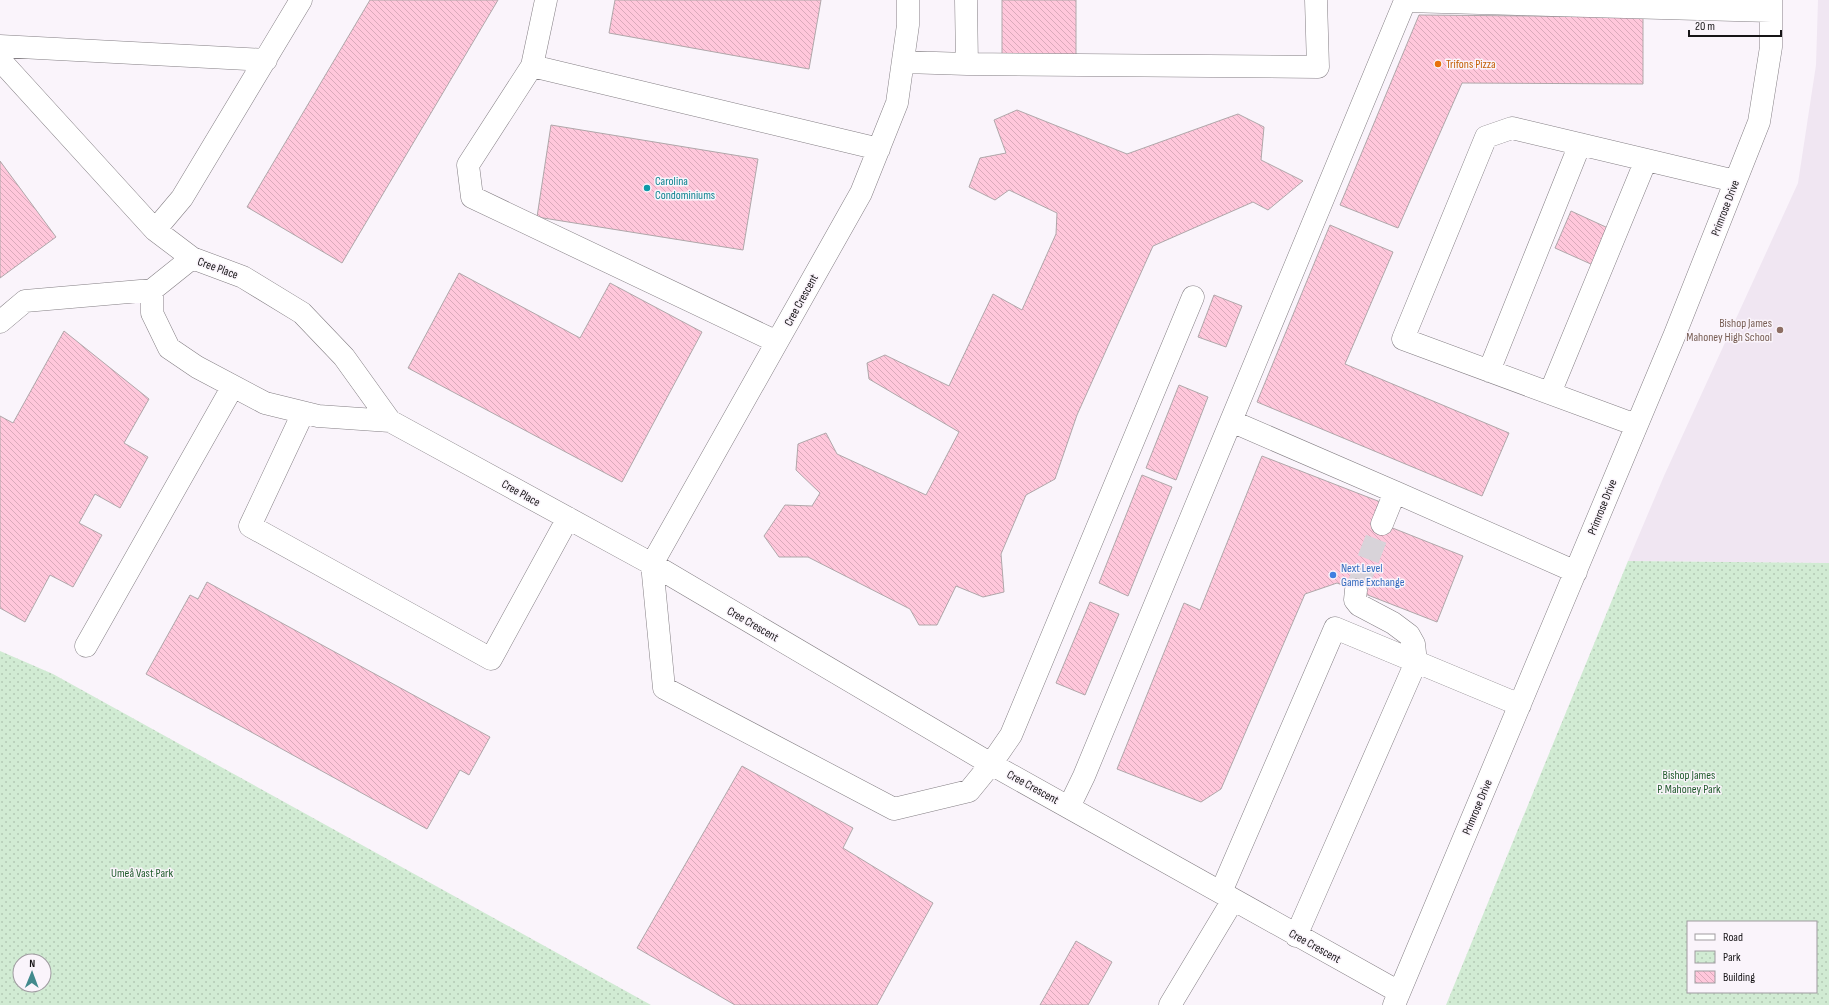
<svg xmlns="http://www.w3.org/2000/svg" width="1829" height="1005" font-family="'Sofia Sans Condensed',sans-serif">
<defs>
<pattern id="park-dots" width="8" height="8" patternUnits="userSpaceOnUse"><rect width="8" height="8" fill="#d1ebd3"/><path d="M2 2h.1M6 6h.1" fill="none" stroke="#b3c9b4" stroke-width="1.8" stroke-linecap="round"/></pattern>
<pattern id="building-back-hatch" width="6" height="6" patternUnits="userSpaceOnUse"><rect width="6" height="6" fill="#ffc7db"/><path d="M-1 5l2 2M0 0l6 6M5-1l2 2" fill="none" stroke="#daaabb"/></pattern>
</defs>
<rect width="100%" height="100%" fill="#faf4fb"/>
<!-- built -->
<path fill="#f0e6f2" d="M1818,0H1829V563L1628,561L1664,476L1798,183L1816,65Z"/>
<!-- park -->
<path fill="url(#park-dots)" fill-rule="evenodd" d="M1628,561L1829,563V1005H1446ZM1688,922H1816V992H1688Z
M0,651L53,674L651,1005H0ZM20,961H44V985H20Z"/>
<!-- building -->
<path fill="url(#building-back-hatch)" stroke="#b0a7aa" d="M370,0H498L342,263L247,207Z
M615,0H821L809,69L609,33Z
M1002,0H1076V59H1002Z
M1419,15L1643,17V84L1462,83L1398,228L1340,205Z
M1017,110L1127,154L1238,114L1264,127L1261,160L1303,181L1268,210L1253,202L1153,246L1077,415L1055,479L1026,495L1001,554L1004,592L983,597L956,586L937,625H919L910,609L808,557H779L764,536L785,505L812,506L820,493L796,470L798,444L826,433L837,454L926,495L959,432L869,379L867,363L885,355L949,386L993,294L1022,310L1056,234L1057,213L1009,190L995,200L969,187L980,158L1006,153L994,120Z
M551,125L758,159L743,250L537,217Z
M0,161L56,237L0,278Z
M1571,211L1608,228L1593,265L1555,248Z
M1330,225L1393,252L1345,364L1509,433L1482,496L1257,402Z
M459,273L580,338L610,283L702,332L622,482L408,368Z
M1214,295L1242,306L1226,347L1198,337Z
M64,331L149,399L124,443L148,457L120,508L95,494L79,523L102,535L73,587L50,575L25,622L0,608V416L13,423Z
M1179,385L1208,397L1176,480L1146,468Z
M1262,456L1383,503L1375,521L1463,556L1437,622L1337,583L1305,594L1221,789L1201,802L1117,769L1184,603L1200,610Z
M1142,475L1172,487L1128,596L1099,583Z
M207,582L490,737L469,775L460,770L427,829L146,674L190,595L198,599Z
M1090,602L1119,614L1085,695L1056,683Z
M742,766L853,828L843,848L933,903L877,1005H735L637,948Z
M1076,941L1112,962L1088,1005H1040Z"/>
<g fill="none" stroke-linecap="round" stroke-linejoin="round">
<!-- minor-tunnel -->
<path stroke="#d8d3d9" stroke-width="22" stroke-dasharray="22 11" stroke-linecap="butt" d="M1356,590L1382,524"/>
<!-- minor casing -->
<g stroke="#847f84" stroke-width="23">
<path id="minor" d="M546,0L532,66L468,165L472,197L777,342
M908,0V25L897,103L861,193L652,564L991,764L1399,992
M0,46L266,60
M0,60L155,230L192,258
M904,62L967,64L966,0
M967,64L1318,67L1316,0
M532,66L879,149
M155,230L182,198L301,0
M192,258L243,277L302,313L344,357L390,421L318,416L265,403L197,367L169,348L152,313V290Z
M0,322L25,301L152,290
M1489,371L1580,144
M1550,393L1646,160
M303,413L250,526L491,659L568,518
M390,421L652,564L664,688L894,809L969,791L991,764L1011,735L1193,297
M1231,421L1405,1L1771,11
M1636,425L1403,339L1486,137L1512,128L1735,181
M1382,524L1395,492L1576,572
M86,646L233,386
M1069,807L1084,776L1231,421L1395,492
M1221,892L1335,628L1520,705
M1296,936L1416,662L1414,644L1409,635L1393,623L1359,605L1355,600L1356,590
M1170,1005L1233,900
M1394,1005L1675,334L1759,122L1771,47V0"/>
</g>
<!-- minor -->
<use href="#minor" stroke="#fff" stroke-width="22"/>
</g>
<!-- markers -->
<circle fill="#e8710a" stroke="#faf4fb" stroke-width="1.5" cx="1438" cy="64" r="4"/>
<circle fill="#0f9aa8" stroke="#faf4fb" stroke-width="1.5" cx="647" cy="188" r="4"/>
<circle fill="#8d6e63" stroke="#faf4fb" stroke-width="1.5" cx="1780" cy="330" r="4"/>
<circle fill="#3f7fe0" stroke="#faf4fb" stroke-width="1.5" cx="1333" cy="575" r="4"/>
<g text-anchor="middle" stroke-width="3" stroke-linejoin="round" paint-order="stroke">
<!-- food labels -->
<g font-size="12" fill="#c56008" stroke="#faf4fb" text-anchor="start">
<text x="1446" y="68">Trifons Pizza</text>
</g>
<!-- culture labels -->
<g font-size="12" fill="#0d838f" stroke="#faf4fb" text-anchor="start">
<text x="655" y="185">Carolina<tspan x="655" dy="14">Condominiums</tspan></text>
</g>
<!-- street labels -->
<g font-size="12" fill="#171517" stroke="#faf4fb">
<text transform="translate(1725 208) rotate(-69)" y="4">Primrose Drive</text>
<text transform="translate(218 268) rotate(20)" y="4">Cree Place</text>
<text transform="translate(801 300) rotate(-61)" y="4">Cree Crescent</text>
<text transform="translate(521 493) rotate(29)" y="4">Cree Place</text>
<text transform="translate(1602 507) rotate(-68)" y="4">Primrose Drive</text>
<text transform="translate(753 624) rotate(30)" y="4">Cree Crescent</text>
<text transform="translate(1033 787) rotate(29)" y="4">Cree Crescent</text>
<text transform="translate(1477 807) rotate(-67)" y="4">Primrose Drive</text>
<text transform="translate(1315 946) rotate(29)" y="4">Cree Crescent</text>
</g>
<!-- education labels -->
<g font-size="12" fill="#785e54" stroke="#faf4fb" text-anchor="end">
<text x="1772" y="327">Bishop James<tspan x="1772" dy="14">Mahoney High School</tspan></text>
</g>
<!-- shop labels -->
<g font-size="12" fill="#366cbe" stroke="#faf4fb" text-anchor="start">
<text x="1341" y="572">Next Level<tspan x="1341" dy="14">Game Exchange</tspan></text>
</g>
<!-- park labels -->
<g font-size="12" fill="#215c2d" stroke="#faf4fb">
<text x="1689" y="779">Bishop James<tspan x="1689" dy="14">P. Mahoney Park</tspan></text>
<text x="142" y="877">Umeå Vast Park</text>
</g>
</g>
<!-- legend -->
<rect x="1687" y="921" width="130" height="72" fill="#faf4fb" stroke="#9f9ba0"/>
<rect x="1695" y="934" width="20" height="6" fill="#ffffff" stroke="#9f9ba0"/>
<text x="1723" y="941" font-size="12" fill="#171517">Road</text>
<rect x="1695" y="951" width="20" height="12" fill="url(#park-dots)" stroke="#9f9ba0"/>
<text x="1723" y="961" font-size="12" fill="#171517">Park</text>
<rect x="1695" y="971" width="20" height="12" fill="url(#building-back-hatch)" stroke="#9f9ba0"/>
<text x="1723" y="981" font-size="12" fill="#171517">Building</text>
<!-- north arrow -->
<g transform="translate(32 973) rotate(1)"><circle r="19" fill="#faf4fb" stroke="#9f9ba0"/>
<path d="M0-3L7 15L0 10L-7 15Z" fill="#428a8d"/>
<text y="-6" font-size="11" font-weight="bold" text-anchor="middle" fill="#171517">N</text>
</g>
<!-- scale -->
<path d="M1689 30v6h92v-6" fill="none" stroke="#171517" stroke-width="2"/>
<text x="1695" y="30" font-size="12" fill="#171517" stroke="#faf4fb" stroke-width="3" paint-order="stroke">20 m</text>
</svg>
